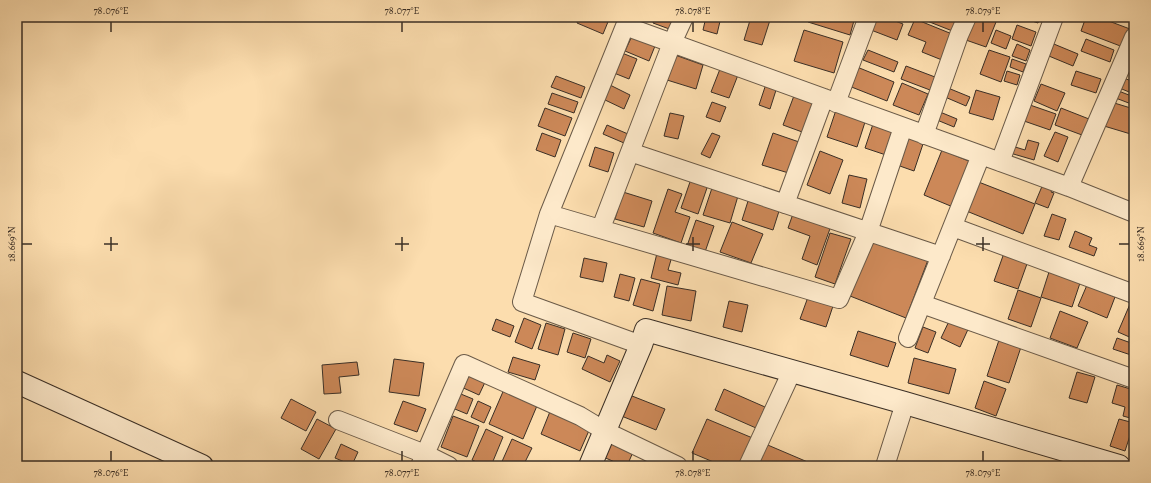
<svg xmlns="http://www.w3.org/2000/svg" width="1151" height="483" font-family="Alegreya,serif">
<rect width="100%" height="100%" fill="#fcddae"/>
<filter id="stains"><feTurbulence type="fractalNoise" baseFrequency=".005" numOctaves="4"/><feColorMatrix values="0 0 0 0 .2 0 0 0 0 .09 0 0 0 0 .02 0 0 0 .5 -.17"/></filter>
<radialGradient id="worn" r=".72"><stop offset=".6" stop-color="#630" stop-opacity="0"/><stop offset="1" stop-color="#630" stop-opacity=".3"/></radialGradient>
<!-- building -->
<path fill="#cc8858" stroke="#3a2f26" d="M579,17H610L603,34L577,23Z
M655,17H677L672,30L653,23Z
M706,17H721L717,34L703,30Z
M751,17H771L762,45L744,40Z
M809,17H855L850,35L808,22Z
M876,17H885L903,24L897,40L871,30Z
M917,17H961L955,32Z
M972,17H985L996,22L986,47L963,39Z
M1020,17H1040L1038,23Z
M1086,17H1098L1130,29L1123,47L1081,31Z
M915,19L952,34L942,60L922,52L926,42L908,35Z
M1017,25L1036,32L1031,46L1012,39Z
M804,30L843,42L834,73L794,61Z
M996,30L1011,36L1006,49L991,43Z
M632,36L655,46L649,61L625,51Z
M1086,39L1114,50L1110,62L1081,51Z
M1049,42L1078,54L1073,66L1044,54Z
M1017,44L1030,50L1026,61L1012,56Z
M868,50L898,62L894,72L863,60Z
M989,50L1010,57L1001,82L980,74Z
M622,53L637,59L629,79L614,73Z
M675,55L703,65L696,89L667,80Z
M1012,59L1026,64L1023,72L1010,67Z
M906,66L935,77L930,90L901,79Z
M857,67L894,82L887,101L849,86Z
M720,69L738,75L729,98L711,92Z
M1007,71L1020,75L1017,85L1004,81Z
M1076,71L1101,79L1096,93L1071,85Z
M556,76L585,87L581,98L551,87Z
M1121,77L1134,82V94L1117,87Z
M902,83L928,94L919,115L893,105Z
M766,84L777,87L770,109L759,105Z
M1041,84L1065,93L1057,111L1034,101Z
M610,85L630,95L624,109L603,99Z
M948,88L970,97L966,106L945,97Z
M976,90L1000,97L993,120L969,113Z
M1116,90L1134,97V105L1113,97Z
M552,93L578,102L574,113L548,104Z
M795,93L817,101L805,133L783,125Z
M712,102L726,107L720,122L706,117Z
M1111,102L1134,109V135L1104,126Z
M1030,105L1056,114L1050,130L1024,121Z
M545,108L572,118L565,136L538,126Z
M1061,108L1089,119L1082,135L1055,125Z
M836,110L866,119L857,147L827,137Z
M940,112L957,119L954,127L937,120Z
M670,113L684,116L678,139L664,136Z
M874,121L895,128L886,155L865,148Z
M607,125L628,134L624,143L603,134Z
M1055,132L1068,137L1058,162L1044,156Z
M542,133L561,140L555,157L536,150Z
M712,133L720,136L710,158L701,154Z
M773,133L802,143L792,174L762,165Z
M907,135L924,141L914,171L897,165Z
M1028,140L1039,143L1034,160L1010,153L1012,146L1025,150Z
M595,147L614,153L608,172L589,166Z
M942,150L971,162L953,207L924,195Z
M820,151L843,160L830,194L807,185Z
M849,175L867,179L860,208L842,203Z
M691,179L708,185L698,214L681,208Z
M976,181L1035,204L1023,234L964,210Z
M1043,184L1053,188L1051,192L1054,193L1048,208L1035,203Z
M712,188L738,196L730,223L703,215Z
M668,189L682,194L675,212L690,217L681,243L653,233Z
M623,192L652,201L644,227L615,219Z
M749,198L780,208L773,230L742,220Z
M794,211L832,223L817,265L802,259L810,236L788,228Z
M1052,214L1066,219L1059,240L1044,236Z
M696,220L714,226L705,252L687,246Z
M732,222L763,234L751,263L720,252Z
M1075,231L1092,238L1089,245L1097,248L1094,256L1069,247Z
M830,233L851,239L835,284L815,277Z
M872,238L928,260L906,318L850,296Z
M658,249L673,253L668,270L681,273L678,285L651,278Z
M1004,253L1028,261L1018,289L994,281Z
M584,258L607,263L603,282L580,277Z
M1049,272L1080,283L1072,307L1041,297Z
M620,274L635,278L629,301L614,297Z
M641,279L660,284L653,311L633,305Z
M1087,285L1115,297L1107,318L1078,306Z
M667,286L696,291L691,321L662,315Z
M1018,290L1041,298L1031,327L1008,319Z
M808,297L833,306L826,327L800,319Z
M729,301L748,305L742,332L723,327Z
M1130,304L1134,305V339L1118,332Z
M1060,311L1088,322L1077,348L1050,338Z
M951,317L970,325L960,347L941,338Z
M524,318L541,325L532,349L515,342Z
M496,319L514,326L510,337L492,330Z
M546,323L565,329L558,355L538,349Z
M923,327L936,332L928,353L915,348Z
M858,331L896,343L888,367L850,355Z
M573,333L591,339L585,358L567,352Z
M1117,338L1134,344V356L1113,349Z
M999,340L1021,347L1009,383L987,376Z
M607,355L620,361L610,382L582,369L588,356L604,363Z
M513,357L540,365L535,380L508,372Z
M914,358L956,369L949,394L908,383Z
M394,359L424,363L419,396L389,392Z
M357,362L359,375L339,377L341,393L324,394L322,365Z
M467,369L487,378L479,395L459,386Z
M1077,372L1095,377L1087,403L1069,398Z
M984,381L1006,389L996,416L975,408Z
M1117,385L1134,390V419L1123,416L1125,407L1112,403Z
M505,387L539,401L523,439L489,424Z
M724,389L765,407L756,428L715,410Z
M456,392L473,399L467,414L450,407Z
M627,394L665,409L656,430L619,415Z
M291,399L316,412L306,431L281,418Z
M403,401L426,409L417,432L394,424Z
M478,401L491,407L484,423L471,417Z
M551,409L591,426L580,451L541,434Z
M453,416L479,426L467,457L441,447Z
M317,419L336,429L319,459L301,449Z
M707,419L755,439L744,466H723L692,453Z
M1119,419L1134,423L1125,451L1110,446Z
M486,429L503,437L491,466H486L472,460Z
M512,439L532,448L523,466H500Z
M608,441L633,452L627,466H624L601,456Z
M763,443L810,463L809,466H753Z
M341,444L358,452L352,465L335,458Z"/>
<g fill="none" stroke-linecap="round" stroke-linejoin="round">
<!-- street casing -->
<g stroke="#6a5a48" stroke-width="20">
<path id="street" d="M684,17L672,43L630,152L941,256
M836,103L868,17
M924,135L959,35L967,17
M1000,162L1054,17
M1069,187L1134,37
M785,204L824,98
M549,214L839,299L868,232L903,127
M953,227L1134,294
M601,228L630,152
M922,304L1134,379
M908,338L981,155L1069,187L1134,213
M641,345L522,302L549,214L625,26L981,155
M338,420L425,454L449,466
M420,466L464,364L580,416L605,431L678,466
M748,466L792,371
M885,466L905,403"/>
</g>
<!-- secondary casing -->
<g stroke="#3a2f26" stroke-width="24">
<path id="secondary" d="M17,382L202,466
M590,466L641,345L646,330L905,403L1119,466"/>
</g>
<!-- street -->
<use href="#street" stroke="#fde9ca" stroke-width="18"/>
<!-- secondary -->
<use href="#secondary" stroke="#fde9ca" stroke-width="22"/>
</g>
<!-- ticks -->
<path fill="none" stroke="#3a2f26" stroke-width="1.5" d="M111,22V32M402,22V32M693,22V32M983,22V32M111,237V251M402,237V251M693,237V251M983,237V251M22,244H32M104,244H118M395,244H409M686,244H700M976,244H990M1119,244H1129M111,451V461M402,451V461M693,451V461M983,451V461"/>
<!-- margin -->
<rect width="1151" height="483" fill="none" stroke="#fcddae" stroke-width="44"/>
<rect x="22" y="22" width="1107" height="439" fill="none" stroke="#3a2f26" stroke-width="1.5"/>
<g font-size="10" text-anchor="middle" fill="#3a2f26">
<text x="111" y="14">78.076°E</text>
<text x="402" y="14">78.077°E</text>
<text x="693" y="14">78.078°E</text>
<text x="983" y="14">78.079°E</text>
<text transform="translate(11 244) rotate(-90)" y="4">18.669°N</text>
<text transform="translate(1140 244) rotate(-90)" y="4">18.669°N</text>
<text x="111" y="476">78.076°E</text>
<text x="402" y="476">78.077°E</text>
<text x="693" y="476">78.078°E</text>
<text x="983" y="476">78.079°E</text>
</g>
<rect width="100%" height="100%" filter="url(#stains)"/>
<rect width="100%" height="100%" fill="url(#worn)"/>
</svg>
